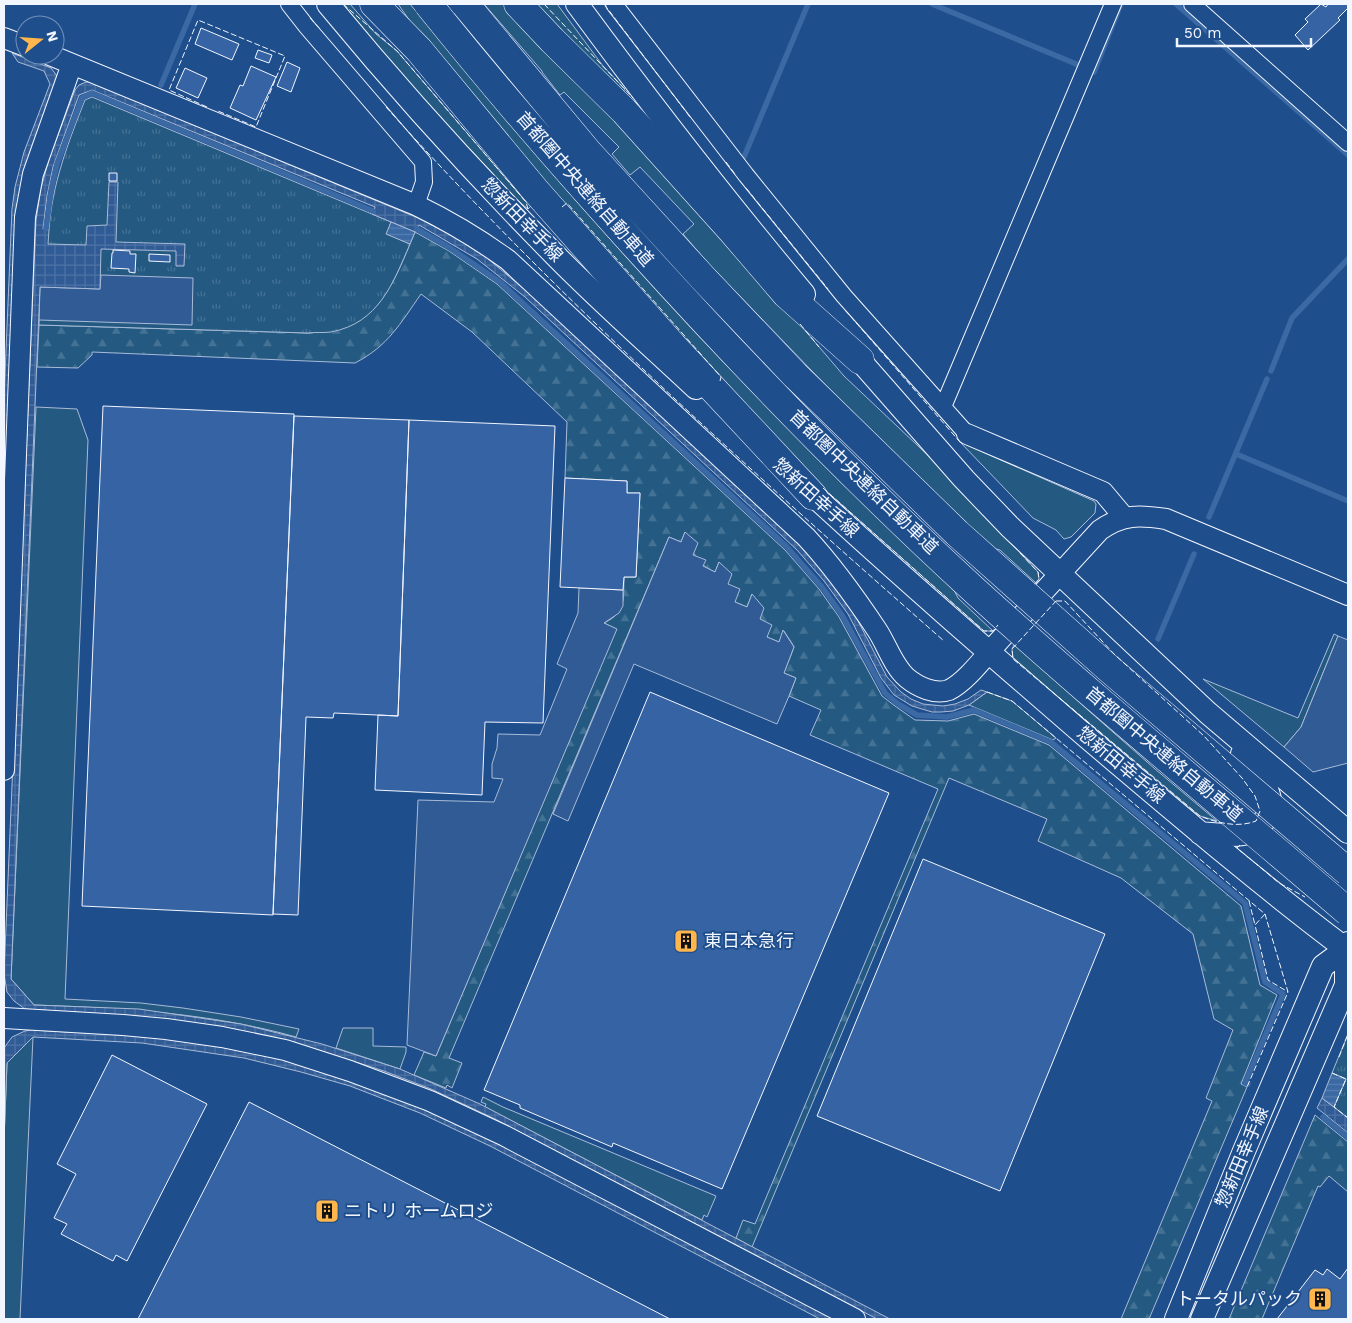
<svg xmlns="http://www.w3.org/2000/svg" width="1352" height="1323" font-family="'Work Sans','Noto Sans JP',sans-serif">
<defs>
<pattern id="forest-firs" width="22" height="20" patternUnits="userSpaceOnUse" patternTransform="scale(1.25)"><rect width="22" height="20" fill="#245a82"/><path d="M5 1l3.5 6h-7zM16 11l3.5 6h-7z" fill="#447295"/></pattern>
<pattern id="park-tufts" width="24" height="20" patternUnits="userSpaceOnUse" patternTransform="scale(1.25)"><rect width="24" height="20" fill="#245a82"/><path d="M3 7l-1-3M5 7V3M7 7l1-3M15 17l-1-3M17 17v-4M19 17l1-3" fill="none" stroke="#447295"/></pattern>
<pattern id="plaza-grid" width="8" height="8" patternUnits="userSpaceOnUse" patternTransform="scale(1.25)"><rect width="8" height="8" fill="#305b95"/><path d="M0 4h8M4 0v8" fill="none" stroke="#4e73a5"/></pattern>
<pattern id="water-rules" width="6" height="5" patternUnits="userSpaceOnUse" patternTransform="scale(1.25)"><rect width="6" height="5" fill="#3b69a3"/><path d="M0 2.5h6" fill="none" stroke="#587fb1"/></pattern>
</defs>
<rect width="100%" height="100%" fill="#1f4e8c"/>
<!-- green -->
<path fill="#245a82" stroke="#a8bbd7" d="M343,4H350L376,34L397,51L526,202L532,205L528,209L516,199L407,81Z
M398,4H410C501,115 594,224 692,329C776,419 866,504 954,590L958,598L993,631H984L797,465L604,255L417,31Z
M484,4H506L732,245L844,376L934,461L1038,572L1039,579L1036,583L1000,550L992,548L863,424L707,262L683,234L694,224L640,167L630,175L612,154L619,147L564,92L560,95L542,72V71Z
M536,4H557L603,66L625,89L622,93Z
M36,407L77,409L88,440L65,999L141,1003L183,1008L241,1017L299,1029L296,1037C211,1013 122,1008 34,1005L11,979Z
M960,442L1094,501L1096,504L1095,513L1071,537L1064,539L1056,530L1033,518Z
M1334,634L1338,636L1301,727L1284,747L1203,679L1298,718Z
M1014,645L1155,769L1217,821L1200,816L1192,810L1013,659L1012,649Z
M987,692L1012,701L1056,738L1053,740L969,705Z
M343,1028H373V1046L406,1047V1052L400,1069L336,1048Z
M33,1037L20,1319H4V1140L7,1063Z
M483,1097L503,1107L716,1196L707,1217L704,1215L702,1220L485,1107L486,1104L481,1102Z"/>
<!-- forest -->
<path fill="url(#forest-firs)" stroke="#a8bbd7" d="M415,232L449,251L497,284L785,550L819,589L839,617L882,696L895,706L915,720L948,721L974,714L1049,745L1241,906L1260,985L1277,995L1241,1084L1247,1087L1149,1319H1121L1212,1101L1206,1098L1233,1030L1214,1019L1193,934L1121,878L1038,841L1047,819L949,778L752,1247L736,1238L743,1220L755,1224L938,789L810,735L821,710L789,696L796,678L784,673L794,647L784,631L779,642L767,637L760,619L752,594L747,607L735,602L719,562L715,572C695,563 692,552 685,532L681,542L669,537L449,1058L462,1063L452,1088L447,1085L446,1088L414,1075L424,1052L436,1056L616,629L604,623C627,612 623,599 624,577H636L640,493H627V481L565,478L567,422L472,332L421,294C400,324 388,346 355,363L92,352V355L78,368L37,367L39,325L308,333C315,332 324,333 331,331C382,322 397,274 415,232Z
M1315,1115L1348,1142V1192L1329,1176L1320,1187L1318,1186L1262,1319H1229Z"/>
<!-- park -->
<path fill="url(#park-tufts)" stroke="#a8bbd7" d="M92,97L391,222L387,234L410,244C393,283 379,323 331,332C323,333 315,332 308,333L39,325L42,229L49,230C52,184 68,143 85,100Z
M1348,1034V1118L1334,1107L1346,1079L1332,1073Z"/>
<!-- parking -->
<path fill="#305b95" stroke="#a8bbd7" d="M101,275L193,278L192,325L39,320L40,287L100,289Z
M685,532L698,543L693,555L706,560L703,566L715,572L719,562L732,574L728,584L740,589L735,602L747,607L752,594L764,608L760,619L772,625L767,637L779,642L783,630L794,647L784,673L796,678L789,696L777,724L634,664L568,821L553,814L669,537L681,542Z
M579,588L623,590V606L619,613L604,623L617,629L436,1056L407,1045L418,800L494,802L503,779L492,778V764L497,748L498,734L540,735L567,669L557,664L578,613Z
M1338,636L1348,640V763L1313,772L1284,747L1301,727Z"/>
<!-- plaza -->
<path fill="url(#plaza-grid)" stroke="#a8bbd7" d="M12,53L51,68L57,76L56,84L31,149L22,181L6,479L4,482V398L12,209L15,187L24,152L50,84L44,71L18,62Z
M86,82H90L418,218L453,236L487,258L531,295L811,556L841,594L857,619L887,677L901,692L911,699L923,704L943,706L955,704L968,699L981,690L987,692L969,705L953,711L941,712H932L912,706L894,695L881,678L848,614L824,581L797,550L525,297L477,259L419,225L415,232L372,214L375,207L92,90L79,95L53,167L47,196L43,229L49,230L48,244L86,245L87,226L107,225L109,182H118L116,242L185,244L184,266H176V251L101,249L100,289L40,287L11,979L34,1005L139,1009L241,1024L322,1044L400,1069L480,1104L890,1319H877L495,1119L431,1089L384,1071L293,1042L217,1026L136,1016L25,1009L14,1001L7,992L4,974L36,220L41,188L50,156L75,90L79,85Z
M31,1030L156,1037L224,1047L284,1060L370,1086L475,1131L834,1319H820L490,1146L420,1113L350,1086L301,1072L244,1058L142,1043L33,1037L7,1063L4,1140V1048L12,1037L25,1031Z
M1322,1098L1348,1118V1133L1317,1108Z"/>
<!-- water -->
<path fill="url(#water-rules)" stroke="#a8bbd7" d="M391,222L415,232L410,244L386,234Z
M1332,1073L1346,1079L1334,1107L1322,1098Z"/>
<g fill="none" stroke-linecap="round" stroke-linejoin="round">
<!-- stream -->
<path stroke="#3b69a3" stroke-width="5.5" d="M932,4L1081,66
M1176,4L1348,155
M1092,71L1094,72L1121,4
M161,85L195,4
M744,157L808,4
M46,229L51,191L57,164L82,98L92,93L373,211
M417,229L450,248L500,282L786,546L822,587L842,615L885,693L898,704L917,715L947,717L974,710L1051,742L1245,903L1265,982L1283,994L1245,1083L1248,1084
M1271,371L1292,318L1348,259
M1236,454L1348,501
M1209,517L1267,379
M1158,639L1194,554
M1323,1117L1348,1137"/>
</g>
<!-- building -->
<path fill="#3563a3" stroke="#f2f6ff" d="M1321,4L1326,7L1328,4H1348V8L1338,18L1340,20L1308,50L1295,35L1308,22L1305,19Z
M201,28L239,44L232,60L195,44Z
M258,50L272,55L269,63L255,58Z
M287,62L300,68L291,92L277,86Z
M251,66L276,77L256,120L230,108L240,85L243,86Z
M185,68L207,78L198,98L176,88Z
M109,173H117V181H109Z
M113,250L130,251V254H136L135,273L129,272V269L111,268L112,253H113Z
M149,254L170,255V262L149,261Z
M103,406L294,414L273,915L82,906Z
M294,416L409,420L398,716L334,713L333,718L306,717L298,915L273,914Z
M409,420L555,426L543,723L485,722L482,795L375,790L378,715L398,716Z
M565,478L627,481V493H640L636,577H624L623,590L560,587Z
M650,692L889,793L722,1189L613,1143L612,1147L520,1108V1105L484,1090Z
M923,859L1105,934L1000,1191L817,1116Z
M112,1055L207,1104L127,1261L116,1255L113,1261L61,1234L67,1224L54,1218L76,1174L57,1164Z
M249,1102L670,1319H138Z
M1348,1268V1319H1277L1315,1270L1323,1275L1327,1269L1340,1279Z"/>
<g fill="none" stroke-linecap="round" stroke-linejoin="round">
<!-- minor casing -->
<g stroke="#f2f6ff" stroke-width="18">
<path id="minor" d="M289,4L307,27L423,162L424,182L416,205
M614,4L746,175L844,296L967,434
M1192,4L1348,143
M943,407L1113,4"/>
</g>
<!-- tertiary casing -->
<g stroke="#f2f6ff" stroke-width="22">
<path id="tertiary" d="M4,38L25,46
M50,55L416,205C449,221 479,239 508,260L806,537C833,566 855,597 877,630C887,645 893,666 907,678C918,687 935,695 949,690C966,682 985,656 998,642C1032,604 1066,567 1100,530C1123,514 1139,515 1166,519L1348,595
M967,434L1103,492L1124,517
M4,770L25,217L33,174L72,64
M4,1018L123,1025L166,1029L222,1037L285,1050L350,1071L430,1101L503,1135L855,1319"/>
</g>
<!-- secondary casing -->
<g stroke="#f2f6ff" stroke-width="24">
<path id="secondary" d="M328,4C399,90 475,174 553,253C599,300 648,343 696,388
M577,4C650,103 725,200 804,294
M849,348L964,479L1010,527L1208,713L1348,832
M801,484C895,571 992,655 1089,739C1173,810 1257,882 1346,949
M1200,833C1214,834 1229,837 1243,834C1251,833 1258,828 1263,822C1283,800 1257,772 1242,754
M1176,1319L1244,1151L1323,966L1346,949
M1202,1319L1346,985V949L1348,943"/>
</g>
<!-- motorway casing -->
<g stroke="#f2f6ff" stroke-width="29">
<path id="motorway" d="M374,4L419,50L535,190L673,346L813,496
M518,4L552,40L624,111L732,231L786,294L860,360
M1346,949L1348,951"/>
</g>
<!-- minor -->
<use href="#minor" stroke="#1f4e8c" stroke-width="16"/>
<!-- tertiary -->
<use href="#tertiary" stroke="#1f4e8c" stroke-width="20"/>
<!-- secondary -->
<use href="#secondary" stroke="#1f4e8c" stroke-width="22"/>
<!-- motorway -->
<use href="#motorway" stroke="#1f4e8c" stroke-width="28"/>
<!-- motorway-bridge casing -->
<g stroke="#f2f6ff" stroke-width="29" stroke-linecap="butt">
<path id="motorway-bridge" d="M428,4C493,85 561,164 631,241C740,362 853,479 973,589C1095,700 1223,805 1348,912
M465,4L587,151L703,278L795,375L957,533L1107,667L1348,872"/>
</g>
<!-- motorway-bridge -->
<use href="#motorway-bridge" stroke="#1f4e8c" stroke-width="28"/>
<!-- fence -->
<path stroke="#f2f6ff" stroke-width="1" stroke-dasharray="6 2.5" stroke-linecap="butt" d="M343,4L397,51L526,202L528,209
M544,4L633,98
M604,4L690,117
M310,18L320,29
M207,107L169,90L198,20L285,56L256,127L218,111
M386,107C558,299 751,471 944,641
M726,162L735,174
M746,188L828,289
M562,207L567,203L721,377L720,381
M845,310L960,442
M800,324L819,347
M823,488L984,631H993L998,625
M1020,553L1038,572L1039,579L1033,586
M1056,601H1065L1114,654L1204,736L1242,778L1255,796L1260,811L1256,821C1238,828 1217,823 1200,816L1013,659L1012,649Z
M987,692L1012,701L1265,914L1288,992L1247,1087
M1240,845L1237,848L1279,883L1305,897
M1249,901L1255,925
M1265,914L1255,925L1268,980L1288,992
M1339,1057L1348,1034
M1332,1073L1346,1079L1334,1107L1348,1118"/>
</g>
<!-- icons -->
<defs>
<g id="building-square" transform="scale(1.25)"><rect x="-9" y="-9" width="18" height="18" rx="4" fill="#ffb74d" stroke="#1f4e8c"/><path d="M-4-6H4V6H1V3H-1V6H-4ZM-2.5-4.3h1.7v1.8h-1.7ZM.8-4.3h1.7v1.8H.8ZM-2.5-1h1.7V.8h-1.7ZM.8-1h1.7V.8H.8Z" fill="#111"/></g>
</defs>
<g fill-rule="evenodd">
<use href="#building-square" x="686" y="941"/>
<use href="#building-square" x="327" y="1211"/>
<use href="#building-square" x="1320" y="1299"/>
</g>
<g text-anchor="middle" stroke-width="4" stroke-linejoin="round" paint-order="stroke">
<!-- street labels -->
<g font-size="18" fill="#f2f6ff" stroke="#1f4e8c">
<text transform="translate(585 189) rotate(49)" y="6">首都圏中央連絡自動車道</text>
<text transform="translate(522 220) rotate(46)" y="6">惣新田幸手線</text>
<text transform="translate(864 482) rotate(44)" y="6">首都圏中央連絡自動車道</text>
<text transform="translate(816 498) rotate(42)" y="6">惣新田幸手線</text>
<text transform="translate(1164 754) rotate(40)" y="6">首都圏中央連絡自動車道</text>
<text transform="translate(1121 765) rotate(40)" y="6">惣新田幸手線</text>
<text transform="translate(1242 1157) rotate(-67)" y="6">惣新田幸手線</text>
</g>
<!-- poi labels -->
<g font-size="18" fill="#f2f6ff" stroke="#1f4e8c" text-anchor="start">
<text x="704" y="947">東日本急行</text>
<text x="344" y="1217">ニトリ ホームロジ</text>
<text x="1302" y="1305" text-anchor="end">トータルパック</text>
</g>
</g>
<!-- border -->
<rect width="1352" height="1323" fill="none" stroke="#f2f6ff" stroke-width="10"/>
<!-- north arrow -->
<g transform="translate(40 40) rotate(73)"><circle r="24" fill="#1f4e8c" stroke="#7391ba"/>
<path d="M0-4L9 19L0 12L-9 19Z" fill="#ffb74d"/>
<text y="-8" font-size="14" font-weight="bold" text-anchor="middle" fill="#f2f6ff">N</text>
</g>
<!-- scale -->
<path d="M1177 38v8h134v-8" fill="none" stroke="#f2f6ff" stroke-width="2.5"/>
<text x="1184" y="38" font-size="15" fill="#f2f6ff" stroke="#1f4e8c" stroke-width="4" paint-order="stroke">50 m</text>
</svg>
